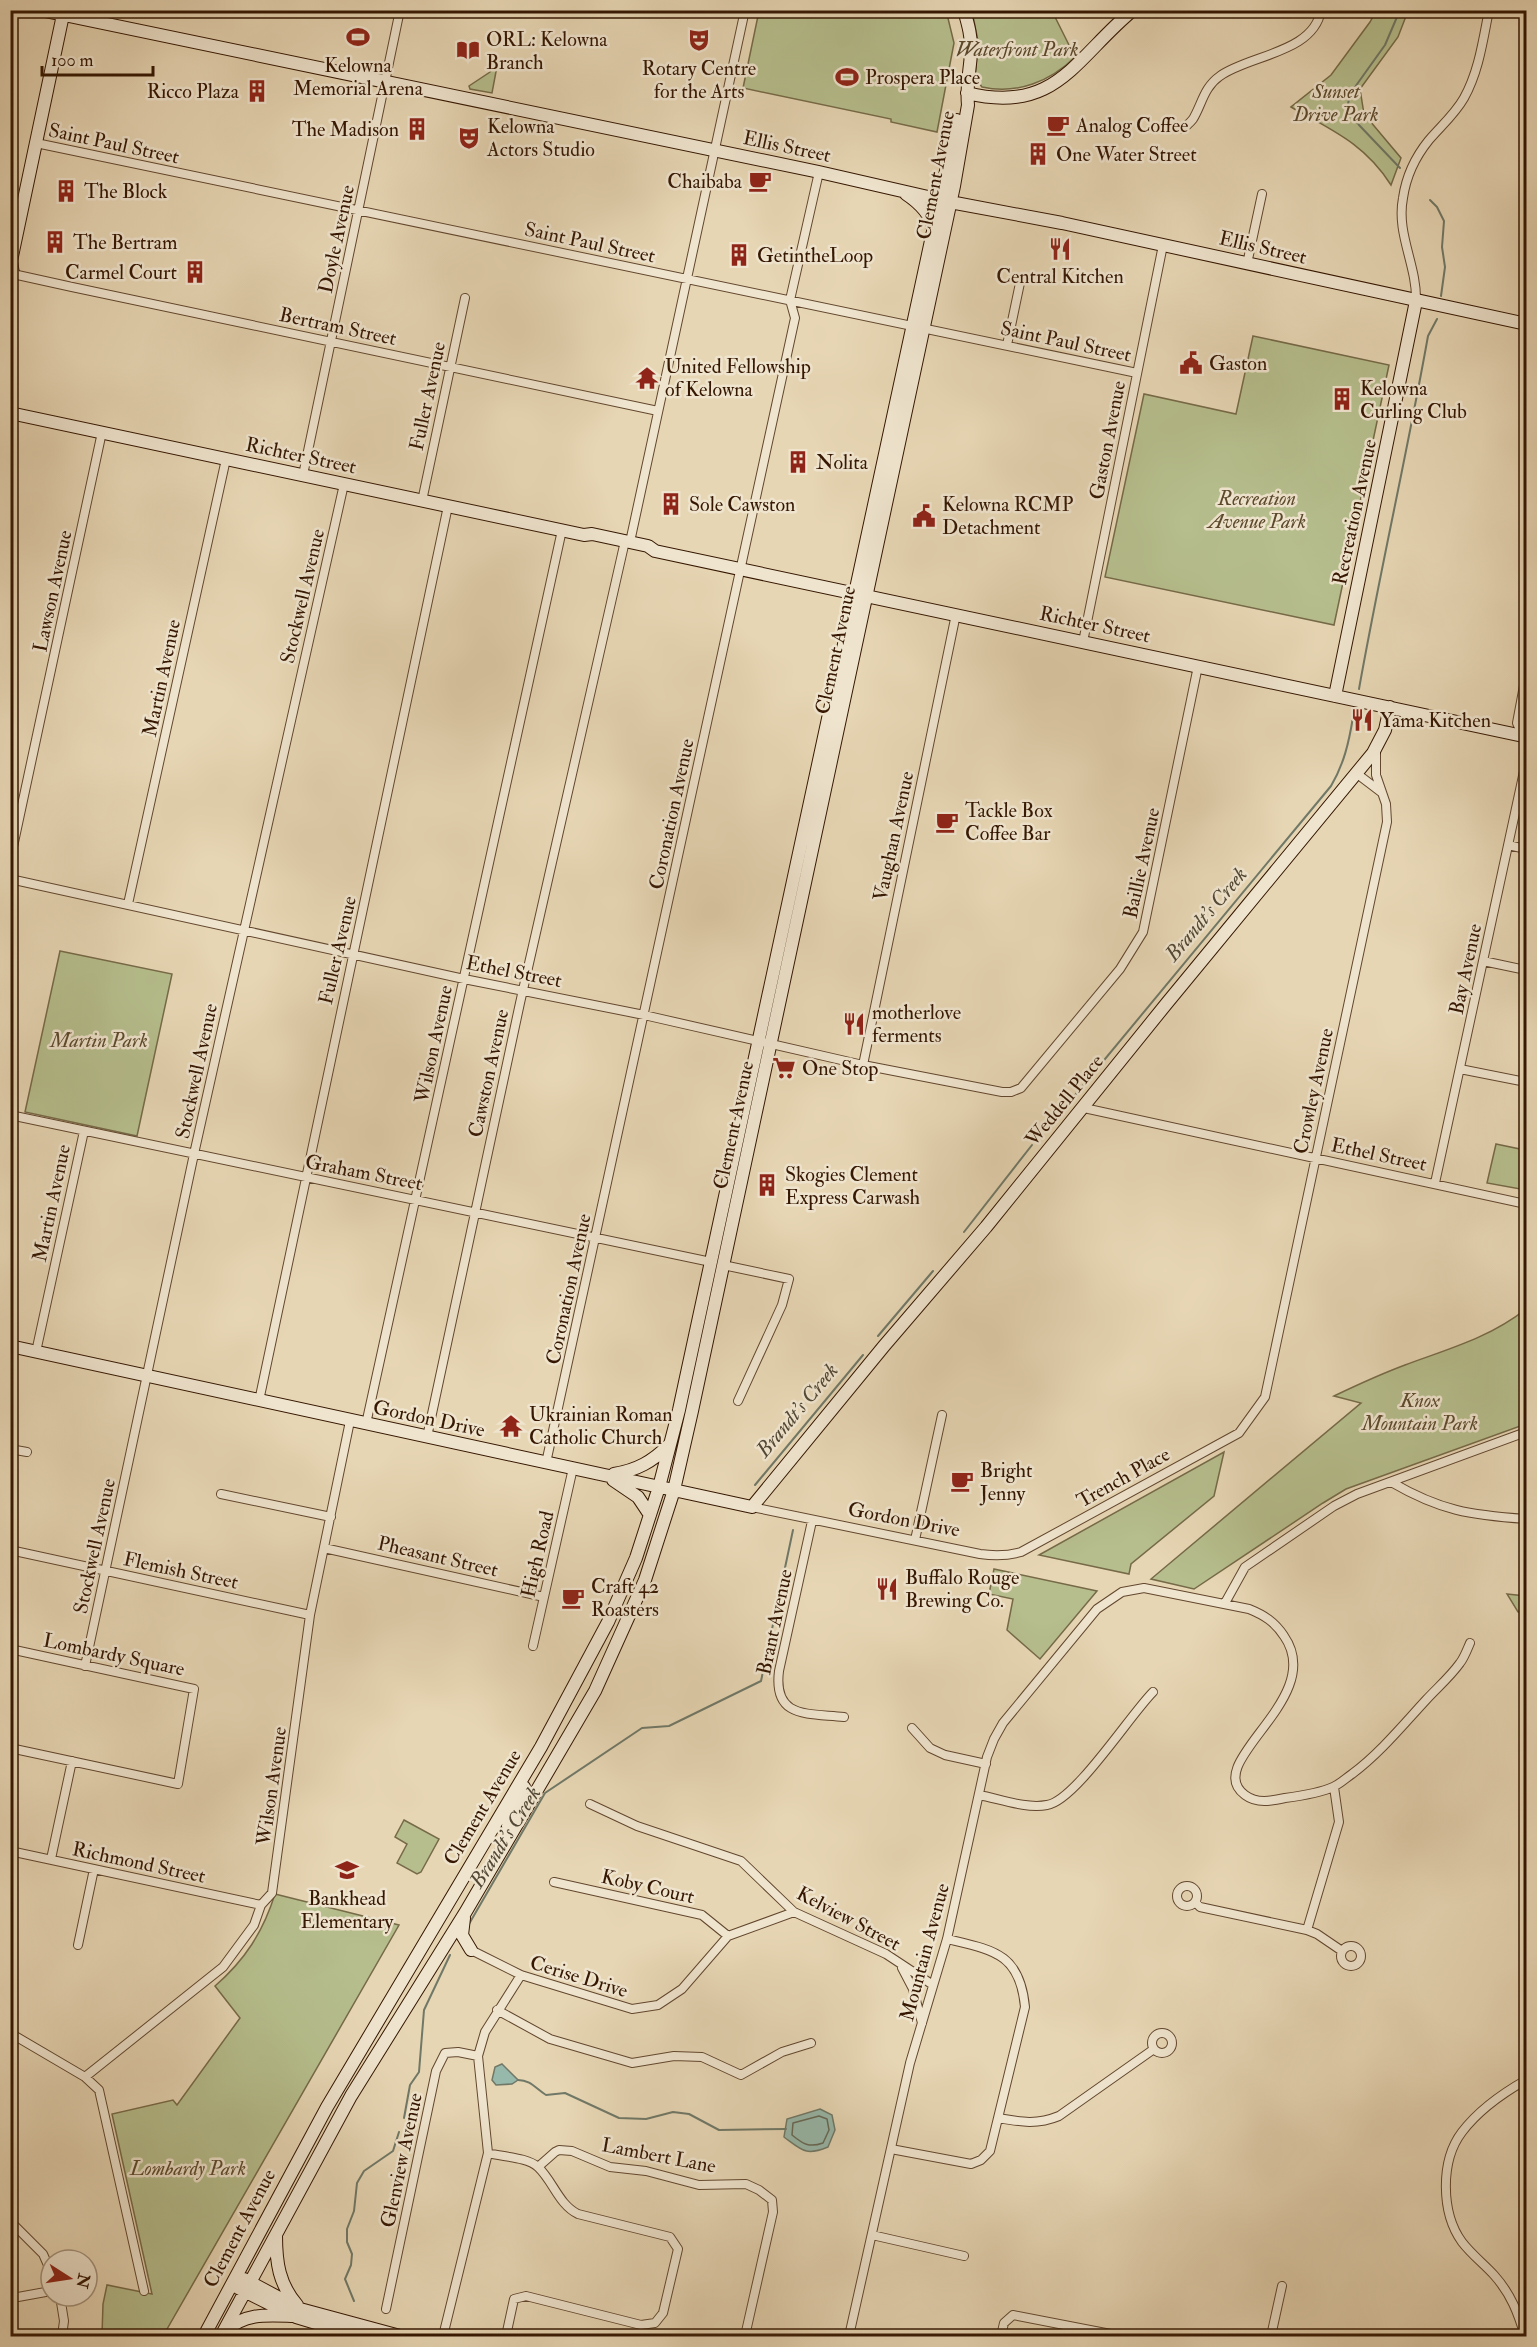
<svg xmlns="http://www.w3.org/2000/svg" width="1537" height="2347" font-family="'IM FELL Double Pica',serif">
<rect width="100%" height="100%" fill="#e7d6b4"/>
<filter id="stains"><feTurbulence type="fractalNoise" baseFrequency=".00333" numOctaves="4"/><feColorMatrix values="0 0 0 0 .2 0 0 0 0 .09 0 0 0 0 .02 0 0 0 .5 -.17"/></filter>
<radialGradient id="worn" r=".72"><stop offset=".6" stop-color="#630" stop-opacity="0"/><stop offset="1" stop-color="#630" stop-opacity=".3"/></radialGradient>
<!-- green -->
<path fill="#b6be8d" stroke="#766a48" stroke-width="1.5" d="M946,10L954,43L937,132L891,122V119L743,88L759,11Z
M972,11H1052L1075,57C1051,81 1017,95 982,87L975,78L978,41Z
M1376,11H1408L1398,37L1360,89L1364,114L1401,158L1391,185C1365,144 1332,130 1291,107L1331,75L1370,22Z
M498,61L492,93L470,89L469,86L490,72Z
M1253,336L1389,365L1334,625L1105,577L1144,394L1236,414Z
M60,951L172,974L137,1136L25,1112Z
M1496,1144L1525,1150L1526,1146V1190L1487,1183Z
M1526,1309V1424L1346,1489L1323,1503L1194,1589L1151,1579L1361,1403L1334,1396C1357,1385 1381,1374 1405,1365C1448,1349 1489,1338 1526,1309Z
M1224,1452L1214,1496L1131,1564L1129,1574L1039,1555Z
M994,1569L1097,1591L1040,1659L1007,1630L1013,1599L989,1594Z
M1507,1594L1526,1596V1615L1518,1612Z
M404,1820L439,1839L421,1872L417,1874L397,1863L407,1844L395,1837Z
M275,1894L399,1925L163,2336L102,2335L103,2304L107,2285L152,2294L112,2114L173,2100L177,2105L240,2018L215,1986C245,1960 263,1932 275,1894Z"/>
<!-- water -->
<path fill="#97b9ab" stroke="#707867" stroke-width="1.5" d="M502,2064L518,2080L512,2084L496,2085L492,2080L495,2067Z
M820,2109L832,2115L835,2130L828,2147C806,2156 803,2151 784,2137L787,2119Z"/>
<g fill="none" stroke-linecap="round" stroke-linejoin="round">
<!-- shore -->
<path stroke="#666856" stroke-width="1.5" d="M819,2116L827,2119L829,2130L823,2143C809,2148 803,2144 792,2135L793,2123Z"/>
<!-- stream -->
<path stroke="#707867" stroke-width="2" d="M1400,168L1359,125L1347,109L1350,94L1385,45L1400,10
M1430,200L1437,207L1444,221L1442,247L1445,267L1441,296
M1359,689C1380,571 1407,454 1428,336L1437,319
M1057,1117L1331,786C1344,764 1349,742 1353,717
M964,1232L1032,1145
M878,1336L933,1271
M755,1485L863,1355
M469,1924L545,1793L642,1728L669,1726L761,1681L793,1530
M518,2080C531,2080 536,2089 546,2095L565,2093L619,2118L646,2119L673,2112L689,2114L719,2130L786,2129
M404,2118L410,2085L419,2072L424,2010L450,1955
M354,2301L345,2279L351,2265L352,2254L347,2242V2229L354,2211L357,2183L364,2171L393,2151L399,2132"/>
<!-- street casing -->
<g stroke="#62472e" stroke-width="10">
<path id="street" d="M1183,129C1186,126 1190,123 1193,119C1202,104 1204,87 1220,76C1249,55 1314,53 1321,10
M36,143L1137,373
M1247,264L1262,194
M11,271L13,274L72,287L658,411
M1416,301C1417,265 1396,234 1403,198C1406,177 1416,156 1429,140C1441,126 1455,114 1464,98C1479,71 1483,40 1489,10
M1007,345L1020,283
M303,475L400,10
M422,501L465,298
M630,542L745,10
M1083,642L1163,245
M1526,675L1517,723L1526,744
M1356,773L1381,792
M1508,845L1526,849
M10,861L102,432
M10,879L464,979L644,1015L863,1065L1002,1092H1011L1021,1088L1120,969L1143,932L1198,666
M128,904L226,459
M1483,961L1526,970
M863,1065L956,614
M1460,1069L1526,1082
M1084,1108L1526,1204
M10,1115L711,1262
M1435,1183L1526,762
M723,1265L789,1279L782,1305L738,1401
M36,1352L84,1131
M259,1401L448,506
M366,1424L562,530
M427,1437L520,1003L625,541
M10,1449L27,1452
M546,1463L795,318L790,300L819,172
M1391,1482C1441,1511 1470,1515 1526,1519
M221,1494L331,1517
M752,1507L980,1554C995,1556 1007,1556 1021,1552L1239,1433L1265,1397L1387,822L1386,804L1376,775V749
M812,1521L779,1671C773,1719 808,1713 844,1717
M915,1540L942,1415
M324,1548L544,1597
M10,1550L310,1615
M1225,1603L1245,1567L1334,1506L1357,1494L1526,1432
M533,1646L573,1468
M10,1649L194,1689L178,1784L10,1748
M85,1666L194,1154L344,484
M912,1728L930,1748L945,1755L986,1764
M979,1795C1000,1799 1026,1809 1047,1805C1075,1801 1130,1715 1153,1692
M590,1804L637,1826L741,1861L794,1912L886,1954L933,1985
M10,1851L261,1905
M51,1859L72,1761
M554,1882L702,1915L728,1936
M1177 1896a10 10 0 1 1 20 0a10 10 0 1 1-20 0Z
M1195,1902L1200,1907L1307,1930L1317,1934L1342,1951
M1307,1930L1339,1822L1334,1787
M78,1945L94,1869
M1341 1956a10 10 0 1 1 20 0a10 10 0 1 1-20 0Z
M471,1950L521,1975L632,2009L658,2005L682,1989L728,1936L794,1912
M902,1968L913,1989L922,2023
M497,2010L550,2039L632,2063L674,2056L702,2057L741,2075L782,2052L811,2043
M10,2033L85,2077L99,2090L144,2291
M1152 2043a10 10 0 1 1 20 0a10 10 0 1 1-20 0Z
M85,2077L223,1967L254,1925L261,1905L272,1893L310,1615L350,1421
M998,2118C1021,2122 1037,2125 1059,2116L1154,2049
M891,2149L971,2164L981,2160L990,2151L1025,2007C1020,1953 993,1950 947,1939
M488,2153C502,2157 527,2157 538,2167C553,2181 559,2205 578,2214L670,2237L678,2249L663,2313L655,2323L641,2325L526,2296L514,2299L506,2336
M538,2167L555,2152L559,2150L572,2151L610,2167L646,2171L699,2185L746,2184L759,2190L772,2200L773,2212L745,2336
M10,2221L43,2254L51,2272
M872,2235L964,2256
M10,2295L18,2297L51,2291
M60,2296L64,2321L62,2336
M386,2309L436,2071L445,2053L458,2052L478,2056
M850,2332L868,2336
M443,2336L488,2153L478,2056L485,2032L521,1975
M849,2336L910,2063L947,1939L987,1757L994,1739L1003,1723L1097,1609L1122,1592L1144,1588L1249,1609C1264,1615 1275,1622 1284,1636C1328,1699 1200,1762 1245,1795C1257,1804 1271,1801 1285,1798C1300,1796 1320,1793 1333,1787C1340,1784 1346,1778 1352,1774C1380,1753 1402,1726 1426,1700C1437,1688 1450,1677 1460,1663C1464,1658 1467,1650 1470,1643
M1001,2336L1004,2323L1013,2315L1121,2336
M1271,2336L1282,2286
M1525,2336C1518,2313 1511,2294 1494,2275C1484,2264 1471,2254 1462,2242C1441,2213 1440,2161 1462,2132C1478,2111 1503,2093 1526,2080"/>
</g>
<!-- secondary casing -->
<g stroke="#351702" stroke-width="14">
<path id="secondary" d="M40,10L819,172L950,202L1062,223L1526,324
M967,93C1056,115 1075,58 1133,10
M906,194C918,202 931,214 933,229
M10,283L13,274L11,261L64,10
M10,413L584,535L592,534L648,546L655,551L1523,736
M1335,696L1416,301
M10,1346L752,1507L884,1346L986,1227L1167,1003L1373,753L1385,730L1390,707
M614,1474C637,1470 652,1462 669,1445
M613,1480L638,1497L650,1515
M508,1826L524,1787
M464,1918L462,1935L471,1950
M276,2235C276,2263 279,2284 297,2305
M244,2279L300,2309L400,2336
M238,2288L296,2317L359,2336
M226,2331C244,2313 267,2315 291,2316
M204,2336L327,2107L541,1747L608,1622L636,1558L659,1487L679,1410L957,120
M221,2336L351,2096L465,1913L595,1691L645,1580L674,1490L692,1411L954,186L968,105C966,87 970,70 971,53C972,38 968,24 964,10"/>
</g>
<!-- street -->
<use href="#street" stroke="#efe4ce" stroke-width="8"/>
<!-- secondary -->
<use href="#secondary" stroke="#efe4ce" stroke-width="12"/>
</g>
<!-- icons -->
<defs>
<g id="stadium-bare" transform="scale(1.8)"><path d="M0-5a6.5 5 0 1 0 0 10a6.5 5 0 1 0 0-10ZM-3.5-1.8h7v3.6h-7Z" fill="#8f2418" stroke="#efe4ce" stroke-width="2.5" paint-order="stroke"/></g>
<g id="theatre-bare" transform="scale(1.8)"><path d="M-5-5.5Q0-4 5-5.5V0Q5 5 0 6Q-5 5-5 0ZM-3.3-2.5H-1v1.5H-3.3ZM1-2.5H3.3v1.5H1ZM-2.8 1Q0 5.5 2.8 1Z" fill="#8f2418" stroke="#efe4ce" stroke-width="2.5" paint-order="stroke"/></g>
<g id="library-bare" transform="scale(1.8)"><path d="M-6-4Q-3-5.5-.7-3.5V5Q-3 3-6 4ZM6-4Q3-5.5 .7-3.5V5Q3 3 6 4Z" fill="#8f2418" stroke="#efe4ce" stroke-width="2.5" paint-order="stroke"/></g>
<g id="building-bare" transform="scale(1.8)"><path d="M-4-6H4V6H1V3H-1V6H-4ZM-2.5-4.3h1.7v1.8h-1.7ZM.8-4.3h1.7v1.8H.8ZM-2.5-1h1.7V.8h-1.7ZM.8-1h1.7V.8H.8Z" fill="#8f2418" stroke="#efe4ce" stroke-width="2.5" paint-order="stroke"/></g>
<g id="cafe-bare" transform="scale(1.8)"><path d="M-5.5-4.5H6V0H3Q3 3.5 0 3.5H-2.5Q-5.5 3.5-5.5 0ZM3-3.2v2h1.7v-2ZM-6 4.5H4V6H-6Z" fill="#8f2418" stroke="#efe4ce" stroke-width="2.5" paint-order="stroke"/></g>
<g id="restaurant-bare" transform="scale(1.8)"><path d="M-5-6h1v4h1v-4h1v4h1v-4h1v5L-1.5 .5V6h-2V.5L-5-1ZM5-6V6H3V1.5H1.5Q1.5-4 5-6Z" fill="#8f2418" stroke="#efe4ce" stroke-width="2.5" paint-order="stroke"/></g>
<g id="civic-bare" transform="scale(1.8)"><path d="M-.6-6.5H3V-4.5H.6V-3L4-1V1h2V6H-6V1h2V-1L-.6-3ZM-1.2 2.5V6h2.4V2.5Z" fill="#8f2418" stroke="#efe4ce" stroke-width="2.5" paint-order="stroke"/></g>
<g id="temple-bare" transform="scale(1.8)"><path d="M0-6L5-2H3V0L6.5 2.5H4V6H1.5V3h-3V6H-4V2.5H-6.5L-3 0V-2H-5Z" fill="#8f2418" stroke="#efe4ce" stroke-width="2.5" paint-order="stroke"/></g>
<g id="supermarket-bare" transform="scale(1.8)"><path d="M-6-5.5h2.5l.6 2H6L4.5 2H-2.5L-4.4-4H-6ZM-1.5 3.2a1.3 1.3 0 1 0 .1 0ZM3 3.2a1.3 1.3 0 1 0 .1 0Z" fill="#8f2418" stroke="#efe4ce" stroke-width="2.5" paint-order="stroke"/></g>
<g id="school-bare" transform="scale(1.8)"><path d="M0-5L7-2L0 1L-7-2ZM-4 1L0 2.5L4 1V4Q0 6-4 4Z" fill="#8f2418" stroke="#efe4ce" stroke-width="2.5" paint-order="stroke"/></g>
</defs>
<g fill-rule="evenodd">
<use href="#stadium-bare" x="358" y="37"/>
<use href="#theatre-bare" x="699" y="40"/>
<use href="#library-bare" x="468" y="50"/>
<use href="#stadium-bare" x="847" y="77"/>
<use href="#building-bare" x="257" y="91"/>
<use href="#cafe-bare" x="1058" y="125"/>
<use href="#building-bare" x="417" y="129"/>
<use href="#theatre-bare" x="469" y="138"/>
<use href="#building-bare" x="1038" y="154"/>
<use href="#cafe-bare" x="760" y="181"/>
<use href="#building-bare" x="66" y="191"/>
<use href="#building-bare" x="55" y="242"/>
<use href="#restaurant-bare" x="1060" y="249"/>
<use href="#building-bare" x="739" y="255"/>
<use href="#building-bare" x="195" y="272"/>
<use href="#civic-bare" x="1191" y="363"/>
<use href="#temple-bare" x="647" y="378"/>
<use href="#building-bare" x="1342" y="399"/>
<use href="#building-bare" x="798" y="462"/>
<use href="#building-bare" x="671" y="504"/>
<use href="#civic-bare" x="924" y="516"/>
<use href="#restaurant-bare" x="1362" y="720"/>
<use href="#cafe-bare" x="947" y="822"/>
<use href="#restaurant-bare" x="854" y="1024"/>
<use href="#supermarket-bare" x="784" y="1068"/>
<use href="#building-bare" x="767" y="1185"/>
<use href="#temple-bare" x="511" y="1426"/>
<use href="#cafe-bare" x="962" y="1481"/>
<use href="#restaurant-bare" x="887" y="1589"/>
<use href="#cafe-bare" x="573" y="1598"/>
<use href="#school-bare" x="347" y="1870"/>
</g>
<g text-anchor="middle" stroke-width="5" stroke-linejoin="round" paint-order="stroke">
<!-- poi labels -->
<g font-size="20" fill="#351702" stroke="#efe4ce" text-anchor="start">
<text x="486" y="46">ORL: Kelowna<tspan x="486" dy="23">Branch</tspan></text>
<text x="358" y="72" text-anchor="middle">Kelowna<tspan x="358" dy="23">Memorial Arena</tspan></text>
<text x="699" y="75" text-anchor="middle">Rotary Centre<tspan x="699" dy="23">for the Arts</tspan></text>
<text x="865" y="84">Prospera Place</text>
<text x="239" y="98" text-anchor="end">Ricco Plaza</text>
<text x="1076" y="132">Analog Coffee</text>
<text x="487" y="133">Kelowna<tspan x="487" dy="23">Actors Studio</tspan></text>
<text x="399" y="136" text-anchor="end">The Madison</text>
<text x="1056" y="161">One Water Street</text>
<text x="742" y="188" text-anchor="end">Chaibaba</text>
<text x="84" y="198">The Block</text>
<text x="73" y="249">The Bertram</text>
<text x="757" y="262">GetintheLoop</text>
<text x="177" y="279" text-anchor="end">Carmel Court</text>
<text x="1060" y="283" text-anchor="middle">Central Kitchen</text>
<text x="1209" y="370">Gaston</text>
<text x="665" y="373">United Fellowship<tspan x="665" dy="23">of Kelowna</tspan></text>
<text x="1360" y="395">Kelowna<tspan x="1360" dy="23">Curling Club</tspan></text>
<text x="816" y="469">Nolita</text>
<text x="689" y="511">Sole Cawston</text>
<text x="942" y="511">Kelowna RCMP<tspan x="942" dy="23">Detachment</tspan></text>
<text x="1380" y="727">Yama Kitchen</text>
<text x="965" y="817">Tackle Box<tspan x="965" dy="23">Coffee Bar</tspan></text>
<text x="872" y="1019">motherlove<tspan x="872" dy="23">ferments</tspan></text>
<text x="802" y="1075">One Stop</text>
<text x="785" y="1181">Skogies Clement<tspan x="785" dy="23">Express Carwash</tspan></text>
<text x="529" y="1421">Ukrainian Roman<tspan x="529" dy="23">Catholic Church</tspan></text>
<text x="980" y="1477">Bright<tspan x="980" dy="23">Jenny</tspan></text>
<text x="905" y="1584">Buffalo Rouge<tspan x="905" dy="23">Brewing Co.</tspan></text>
<text x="591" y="1593">Craft 42<tspan x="591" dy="23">Roasters</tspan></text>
<text x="347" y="1905" text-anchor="middle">Bankhead<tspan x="347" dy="23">Elementary</tspan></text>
</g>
<!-- park labels -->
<g font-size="20" font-style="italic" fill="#5c492c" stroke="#efe4ce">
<text x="1017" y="56">Waterfront Park</text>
<text x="1336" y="98">Sunset<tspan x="1336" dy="23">Drive Park</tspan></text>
<text x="1257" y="505">Recreation<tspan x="1257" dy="23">Avenue Park</tspan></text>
<text x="99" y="1047">Martin Park</text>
<text x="1420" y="1407">Knox<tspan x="1420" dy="23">Mountain Park</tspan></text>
<text x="188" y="2175">Lombardy Park</text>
</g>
<!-- street labels -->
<g font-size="20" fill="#351702" stroke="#efe4ce">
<text transform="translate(114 143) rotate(12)" y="7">Saint Paul Street</text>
<text transform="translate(787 146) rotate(12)" y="7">Ellis Street</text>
<text transform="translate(935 175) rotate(-79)" y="7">Clement Avenue</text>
<text transform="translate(336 239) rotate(-78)" y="7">Doyle Avenue</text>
<text transform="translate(590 242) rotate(12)" y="7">Saint Paul Street</text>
<text transform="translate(1263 247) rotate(13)" y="7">Ellis Street</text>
<text transform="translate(338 326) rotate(12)" y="7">Bertram Street</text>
<text transform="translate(1066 341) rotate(12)" y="7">Saint Paul Street</text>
<text transform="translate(427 396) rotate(-78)" y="7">Fuller Avenue</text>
<text transform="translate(1107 440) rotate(-79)" y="7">Gaston Avenue</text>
<text transform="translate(301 455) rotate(12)" y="7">Richter Street</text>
<text transform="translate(1354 512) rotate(-78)" y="7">Recreation Avenue</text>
<text transform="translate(52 591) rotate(-78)" y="7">Lawson Avenue</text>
<text transform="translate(302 596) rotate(-77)" y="7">Stockwell Avenue</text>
<text transform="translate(1095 624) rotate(12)" y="7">Richter Street</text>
<text transform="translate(835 650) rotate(-78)" y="7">Clement Avenue</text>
<text transform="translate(161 678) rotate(-78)" y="7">Martin Avenue</text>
<text transform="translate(671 814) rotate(-78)" y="7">Coronation Avenue</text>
<text transform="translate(893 836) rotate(-78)" y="7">Vaughan Avenue</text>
<text transform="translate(1141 863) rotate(-78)" y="7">Baillie Avenue</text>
<text transform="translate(337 950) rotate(-77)" y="7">Fuller Avenue</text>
<text transform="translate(1465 969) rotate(-78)" y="7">Bay Avenue</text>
<text transform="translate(514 971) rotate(11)" y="7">Ethel Street</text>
<text transform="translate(433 1044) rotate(-78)" y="7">Wilson Avenue</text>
<text transform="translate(196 1071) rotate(-78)" y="7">Stockwell Avenue</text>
<text transform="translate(488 1073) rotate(-78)" y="7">Cawston Avenue</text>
<text transform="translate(1313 1091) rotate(-78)" y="7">Crowley Avenue</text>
<text transform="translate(1064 1100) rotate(-51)" y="7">Weddell Place</text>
<text transform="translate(733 1125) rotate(-78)" y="7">Clement Avenue</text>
<text transform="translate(1379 1154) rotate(12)" y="7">Ethel Street</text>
<text transform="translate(364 1172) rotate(11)" y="7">Graham Street</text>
<text transform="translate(51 1203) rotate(-78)" y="7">Martin Avenue</text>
<text transform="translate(568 1289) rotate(-78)" y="7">Coronation Avenue</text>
<text transform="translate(429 1418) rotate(12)" y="7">Gordon Drive</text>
<text transform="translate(1123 1477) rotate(-29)" y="7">Trench Place</text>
<text transform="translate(904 1519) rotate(11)" y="7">Gordon Drive</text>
<text transform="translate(94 1546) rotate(-78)" y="7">Stockwell Avenue</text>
<text transform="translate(537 1554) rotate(-77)" y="7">High Road</text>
<text transform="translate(438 1556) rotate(13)" y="7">Pheasant Street</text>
<text transform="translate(181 1570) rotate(12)" y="7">Flemish Street</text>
<text transform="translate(774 1622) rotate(-78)" y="7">Brant Avenue</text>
<text transform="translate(114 1654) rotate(12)" y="7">Lombardy Square</text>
<text transform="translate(271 1786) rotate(-82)" y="7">Wilson Avenue</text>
<text transform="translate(482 1807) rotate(-59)" y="7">Clement Avenue</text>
<text transform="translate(139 1862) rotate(12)" y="7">Richmond Street</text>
<text transform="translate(648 1886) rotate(13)" y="7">Koby Court</text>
<text transform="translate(849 1918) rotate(28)" y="7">Kelview Street</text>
<text transform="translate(924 1952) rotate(-75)" y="7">Mountain Avenue</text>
<text transform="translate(579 1976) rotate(17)" y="7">Cerise Drive</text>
<text transform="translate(659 2155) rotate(11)" y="7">Lambert Lane</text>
<text transform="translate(401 2160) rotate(-78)" y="7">Glenview Avenue</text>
<text transform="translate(239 2228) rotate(-62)" y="7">Clement Avenue</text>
</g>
<!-- water labels -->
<g font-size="21" font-style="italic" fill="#524835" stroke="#efe4ce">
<text transform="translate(1206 914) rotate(-50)" y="7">Brandt's Creek</text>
<text transform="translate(797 1410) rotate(-50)" y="7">Brandt's Creek</text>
<text transform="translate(505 1837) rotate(-58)" y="7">Brandt's Creek</text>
</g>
</g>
<!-- margin -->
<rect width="1537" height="2347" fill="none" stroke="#e7d6b4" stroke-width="36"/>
<rect x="12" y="12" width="1513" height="2323" fill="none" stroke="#351702" stroke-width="3"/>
<rect x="18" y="18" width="1501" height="2311" fill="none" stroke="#351702" stroke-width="1.5"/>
<!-- north arrow -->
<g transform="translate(69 2278) rotate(102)"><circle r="28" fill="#efe4ce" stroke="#a5927c" stroke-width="1.5"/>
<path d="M0-4.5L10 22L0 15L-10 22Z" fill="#8f2418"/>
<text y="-9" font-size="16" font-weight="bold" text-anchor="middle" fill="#351702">N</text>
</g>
<!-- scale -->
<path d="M42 66v9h111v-9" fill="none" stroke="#351702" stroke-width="3"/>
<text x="51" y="66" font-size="18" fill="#351702" stroke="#efe4ce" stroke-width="4.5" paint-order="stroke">100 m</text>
<rect width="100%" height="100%" filter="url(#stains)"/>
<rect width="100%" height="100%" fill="url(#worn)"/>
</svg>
